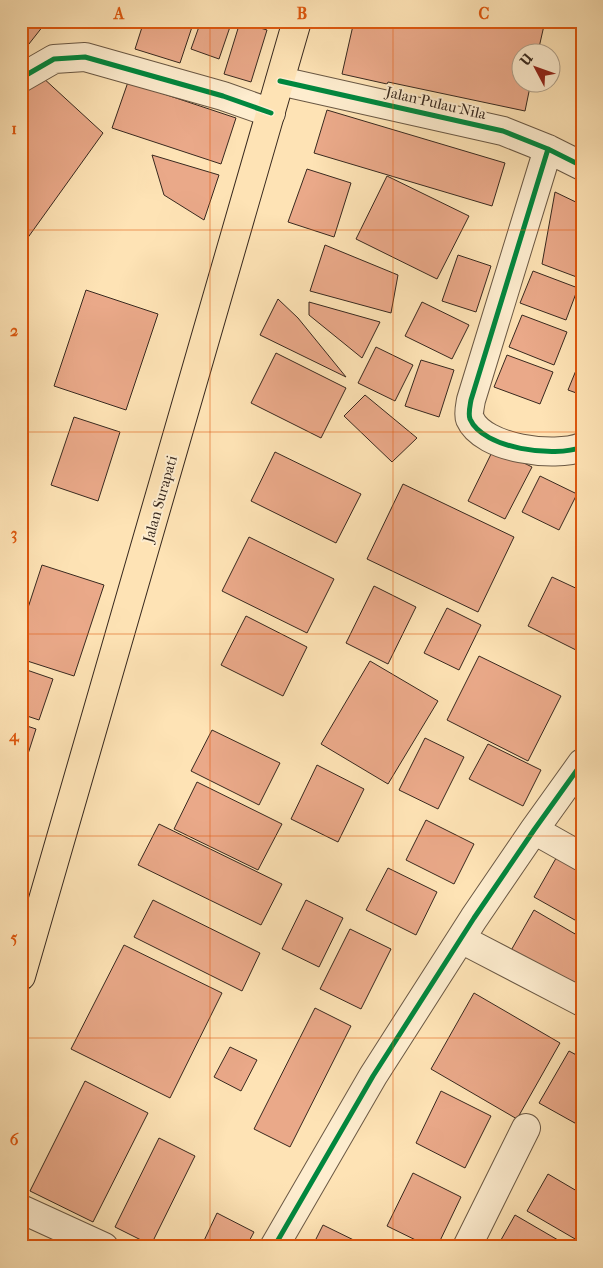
<svg xmlns="http://www.w3.org/2000/svg" width="603" height="1268" font-family="'IM FELL French Canon',serif">
<rect width="100%" height="100%" fill="#fee3b5"/>
<filter id="stains"><feTurbulence type="fractalNoise" baseFrequency=".004" numOctaves="4"/><feColorMatrix values="0 0 0 0 .2 0 0 0 0 .09 0 0 0 0 .02 0 0 0 .5 -.17"/></filter>
<radialGradient id="worn" r=".72"><stop offset=".6" stop-color="#630" stop-opacity="0"/><stop offset="1" stop-color="#630" stop-opacity=".3"/></radialGradient>
<!-- building -->
<path fill="#eaa989" stroke="#38291f" d="M21,21H47L25,49L21,46Z
M101,21H115L114,25Z
M144,21H194L180,63L135,49Z
M201,21H232L219,59L191,49Z
M354,21H374L383,23V21H545L538,52H520V82H531L525,111L388,82L387,84L342,74Z
M240,22L267,30L251,82L224,74Z
M41,76L103,133L24,243L21,240V99Z
M128,82L236,118L221,164L112,128Z
M327,110L505,163L492,206L314,153Z
M152,155L219,175L204,220L164,195Z
M307,169L351,183L334,237L288,222Z
M387,176L469,216L437,279L356,239Z
M555,192L582,205V279L542,264Z
M325,245L398,275L391,313L310,291Z
M458,255L491,266L476,312L442,301Z
M533,271L578,288L566,320L520,303Z
M86,290L158,314L126,410L54,386Z
M278,299L298,318L346,377L260,335Z
M309,302L380,322L362,358L309,315Z
M422,302L469,325L452,359L405,336Z
M522,315L567,332L554,365L509,347Z
M376,347L413,365L395,401L358,383Z
M276,353L346,388L321,438L251,403Z
M507,355L553,372L540,404L494,387Z
M581,358H582V395L568,390Z
M421,360L454,370L439,417L405,406Z
M365,395L417,438L392,462L344,416Z
M74,417L120,432L98,501L51,485Z
M494,448L532,467L505,519L468,501Z
M275,452L361,494L336,543L251,501Z
M540,476L577,494L559,530L522,512Z
M403,484L514,537L478,612L367,559Z
M249,537L334,579L307,633L222,591Z
M42,565L104,585L74,676L21,659V629Z
M552,577L582,591V653L528,626Z
M374,586L416,607L388,664L346,643Z
M447,608L481,625L459,670L424,653Z
M246,616L307,647L283,696L221,665Z
M479,656L561,696L528,761L447,720Z
M370,661L438,701L388,784L321,744Z
M21,668L53,679L39,720L21,714Z
M21,724L36,729L27,757L21,755Z
M212,730L280,763L259,805L191,771Z
M425,738L464,757L438,809L399,790Z
M488,744L541,770L523,806L469,779Z
M317,765L364,789L338,842L291,819Z
M21,777L28,779L21,800Z
M197,782L282,824L258,870L174,829Z
M426,820L474,844L454,884L406,860Z
M159,824L282,884L261,925L138,865Z
M559,853L582,867V924L534,897Z
M388,868L437,892L416,935L366,910Z
M153,900L260,953L242,991L134,937Z
M306,900L343,918L319,967L282,949Z
M534,910L582,938V996L509,954Z
M350,929L391,949L361,1009L320,989Z
M124,945L222,993L170,1098L71,1049Z
M474,993L560,1043L517,1119L431,1069Z
M315,1008L351,1026L290,1147L254,1129Z
M230,1047L257,1060L241,1091L214,1077Z
M569,1051L582,1058V1127L539,1103Z
M85,1081L148,1113L93,1222L30,1191Z
M441,1091L491,1116L465,1168L416,1143Z
M159,1138L195,1156L151,1245L115,1227Z
M413,1173L461,1197L437,1247H430L387,1226Z
M548,1174L582,1194V1243L527,1211Z
M217,1213L254,1232L246,1247H201Z
M515,1215L570,1247H497Z
M323,1225L368,1247H312Z"/>
<g fill="none" stroke-linecap="round" stroke-linejoin="round">
<!-- minor casing -->
<g stroke="#6a5844" stroke-width="30">
<path id="minor" d="M21,78L54,59L85,57L223,96L271,113
M280,81L503,131L548,149L582,166
M548,149L471,400C470,406 468,414 470,419C483,449 555,458 582,447
M534,830L582,857
M461,939L582,1002
M21,1209L104,1247
M274,1247L373,1076L474,918L534,830L582,763
M467,1247L526,1128"/>
</g>
<!-- highway casing -->
<g stroke="#38291f" stroke-width="30">
<path id="highway" d="M21,976L297,21"/>
</g>
<!-- minor -->
<use href="#minor" stroke="#feedcf" stroke-width="28"/>
<!-- highway -->
<use href="#highway" stroke="#fee3b5" stroke-width="28"/>
<!-- cycleway casing -->
<g stroke="#feedcf" stroke-width="8">
<path id="cycleway" d="M21,78L54,59L85,57L223,96L271,113
M280,81L503,131L548,149L582,166
M548,149L471,400C470,406 468,414 470,419C483,449 555,458 582,447
M274,1247L373,1076L474,918L534,830L582,763"/>
</g>
<!-- cycleway -->
<use href="#cycleway" stroke="#00873e" stroke-width="5"/>
</g>
<!-- grid -->
<path fill="none" stroke="#df570d" stroke-width="1" stroke-opacity="0.55" d="M210,21V1247M393,21V1247M21,230H582M21,432H582M21,634H582M21,836H582M21,1038H582"/>
<g text-anchor="middle" stroke-width="4" stroke-linejoin="round" paint-order="stroke">
<!-- street labels -->
<g font-size="15" fill="#38291f" stroke="#feedcf">
<text transform="translate(436 103) rotate(13)" y="5">Jalan Pulau Nila</text>
<text transform="translate(160 499) rotate(-74)" y="5">Jalan Surapati</text>
</g>
</g>
<!-- margin -->
<rect width="603" height="1268" fill="none" stroke="#fee3b5" stroke-width="55"/>
<!-- north arrow -->
<g transform="translate(536 68) rotate(311)"><circle r="24" fill="#feedcf" stroke="#af9f89"/>
<path d="M0-4L9 19L0 12L-9 19Z" fill="#8f2418"/>
<text y="-8" font-size="14" font-weight="bold" text-anchor="middle" fill="#38291f">U</text>
</g>
<rect x="28" y="28" width="548" height="1212" fill="none" stroke="#df570d" stroke-width="2"/>
<g font-size="16" text-anchor="middle" font-weight="bold" fill="#df570d">
<text x="119" y="19">A</text>
<text x="302" y="19">B</text>
<text x="484" y="19">C</text>
<text x="14" y="134">1</text>
<text x="14" y="336">2</text>
<text x="14" y="539">3</text>
<text x="14" y="741">4</text>
<text x="14" y="943">5</text>
<text x="14" y="1145">6</text>
</g>
<rect width="100%" height="100%" filter="url(#stains)"/>
<rect width="100%" height="100%" fill="url(#worn)"/>
</svg>
